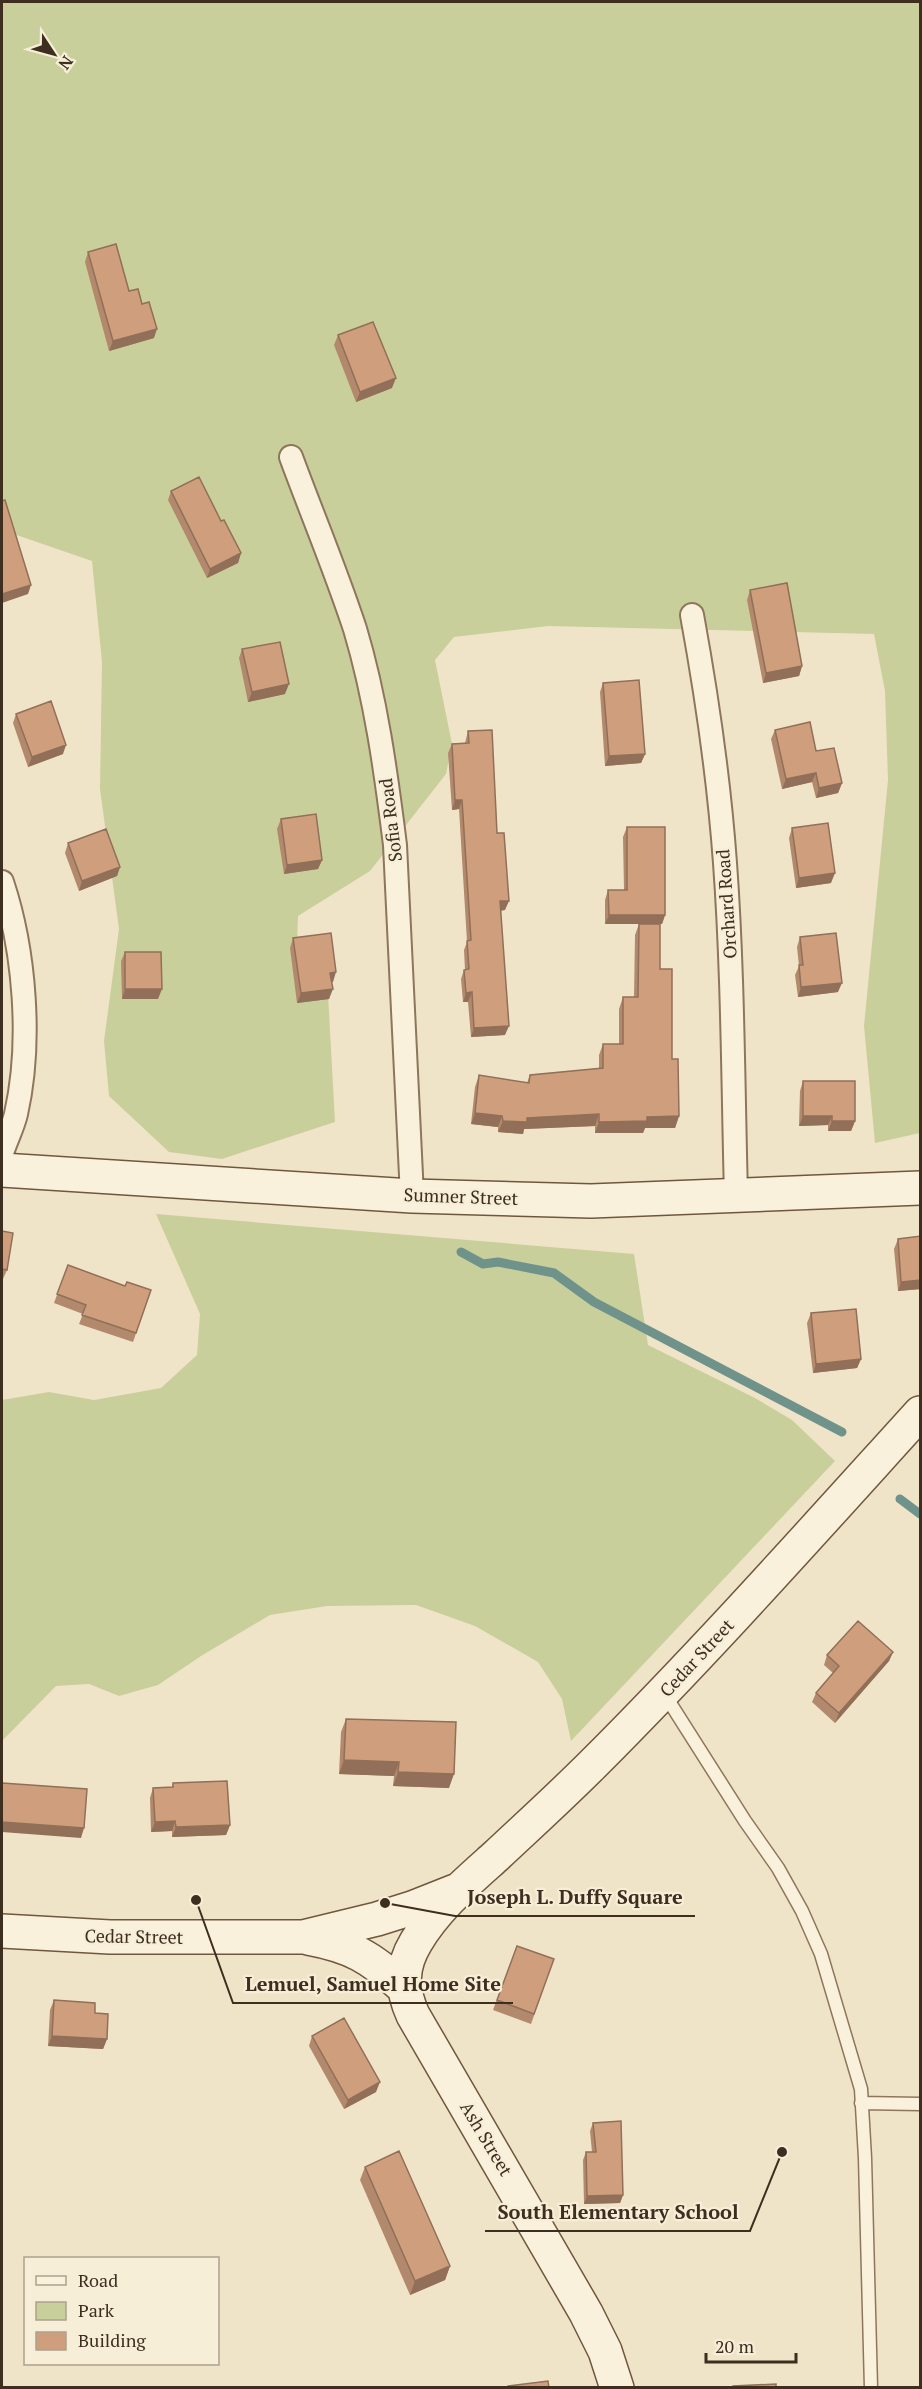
<svg xmlns="http://www.w3.org/2000/svg" width="922" height="2389" font-family="'PT Serif',serif">
<rect width="100%" height="100%" fill="#f0e4c8"/>
<!-- green -->
<path fill="#c9cf9b" d="M2,2H920V1133L875,1143L864,1026L888,780L885,691L874,634L548,626L454,637L435,660L452,744L446,774L370,871L298,916L297,945L328,994L335,1122L222,1159L169,1152L109,1096L104,1041L119,929L100,789L102,662L92,561L2,530Z
M156,1214L634,1254L648,1345L755,1398L792,1420L835,1461L571,1741L562,1699L538,1662L475,1626L416,1605L327,1606L270,1615L201,1656L158,1685L119,1696L89,1684L56,1686L2,1741V1400L49,1392L94,1400L161,1388L197,1355L200,1314Z"/>
<g fill="none" stroke-linecap="round" stroke-linejoin="round">
<!-- stream -->
<path stroke="#6f938a" stroke-width="9" d="M461,1252L483,1264L498,1262L554,1273L594,1302L842,1432
M900,1499L920,1514"/>
<!-- lane casing -->
<g stroke="#8d765c" stroke-width="15">
<path id="lane" d="M665,1695L745,1821L778,1868L802,1911L821,1954L861,2089L865,2158L871,2388
M861,2103L920,2104"/>
</g>
<!-- street casing -->
<g stroke="#8d765c" stroke-width="26">
<path id="street" d="M291,457C312,514 336,571 355,629C376,699 386,773 395,845L412,1196
M692,615C707,697 719,780 725,863C733,973 733,1084 736,1195
M2,882C25,951 32,1043 16,1114C13,1127 6,1140 2,1153"/>
</g>
<!-- secondary casing -->
<g stroke="#6f573f" stroke-width="36">
<path id="secondary" d="M2,1170L412,1196L591,1201L920,1188
M2,1931L110,1937H303L377,1919L412,1908L455,1891
M308,1938C351,1946 371,1957 403,1987
M617,2388L605,2351L586,2313L413,2015C401,1989 401,1967 416,1942C436,1908 467,1882 496,1856C528,1826 561,1796 592,1765C706,1651 812,1532 920,1413"/>
</g>
<!-- lane -->
<use href="#lane" stroke="#faf1dc" stroke-width="12"/>
<!-- street -->
<use href="#street" stroke="#faf1dc" stroke-width="22"/>
<!-- secondary -->
<use href="#secondary" stroke="#faf1dc" stroke-width="33"/>
</g>
<!-- wall -->
<path fill="#b2896c" d="M88,252L129,291L154,338L109,351L85,262Z
M338,335L392,388L356,402L334,345Z
M171,491L221,521L241,553L238,563L207,578L168,500Z
M750,590L802,666L799,676L763,683L747,600Z
M242,649L285,694L248,702L239,658Z
M603,683L645,754L641,763L605,766L600,692Z
M16,714L63,754L28,767L13,723Z
M775,730L816,751L842,783L838,793L816,798L812,782L782,789L771,739Z
M468,731L497,833L505,910L500,911L505,1035L471,1037L468,1002H463L461,979L464,970H465L464,950L467,942L459,809L452,810L448,753L452,744L465,743Z
M281,819L322,860L318,869L284,874L277,829Z
M627,827L665,915L662,924H660V969L679,1116L675,1128H645L643,1133H595V1126L524,1129L523,1134L498,1132V1127L471,1124L475,1087L479,1075L527,1083L530,1075L599,1069V1055L603,1044H619V1009L623,997H634L635,935L639,924H605V900L608,890H624L623,837Z
M792,828L831,883L796,888L789,838Z
M68,843L120,867L117,876L79,891L65,853Z
M800,937L838,992L798,997L795,975L799,966L797,947Z
M293,938L333,982H332L329,999L297,1003L290,948Z
M125,952L158,999H122L121,961Z
M803,1081L855,1121L851,1131H828V1125L799,1126L800,1091Z
M2,1231L7,1270L3,1279H2Z
M921,1236V1289L898,1291L894,1249L898,1239Z
M68,1265L125,1286L151,1290L133,1342L79,1324L83,1314L54,1303Z
M811,1313L861,1359L857,1368L813,1373L807,1323Z
M893,1652L889,1661L835,1723L812,1702L816,1693L833,1673L824,1665L827,1655Z
M346,1719L449,1788L393,1786L394,1776L339,1774L341,1732Z
M173,1783L230,1825L226,1835L172,1837V1831L151,1832L150,1798L153,1788L172,1787Z
M517,1946L554,1959L531,2024L493,2010Z
M54,2000L95,2013L107,2039L103,2049L48,2046L50,2010Z
M312,2036L376,2092L344,2109L309,2046Z
M593,2123L623,2195L620,2203L584,2204L583,2160L586,2152H592L590,2131Z
M365,2167L450,2266L445,2280L410,2295L360,2180Z"/>
<!-- shaded-wall -->
<path fill="#916f58" d="M157,329L154,338L109,351L113,341Z
M396,378L392,388L356,402L360,392Z
M241,553L238,563L207,578L210,569Z
M31,585L28,594L2,603V594Z
M802,666L799,676L763,683L766,673Z
M289,684L285,694L248,702L252,692Z
M66,745L63,754L28,767L32,757Z
M645,754L641,763L605,766L609,756Z
M816,773L812,782L782,789L786,779Z
M842,783L838,793L816,798L819,788Z
M455,800H462L459,809L452,810Z
M322,860L318,869L284,874L287,865Z
M120,867L117,876L79,891L82,881Z
M835,873L831,883L796,888L799,878Z
M500,901H509L505,910L496,911Z
M609,915H665L662,924H605Z
M336,972L333,982H327L330,973Z
M842,983L838,992L798,997L801,987Z
M125,989H162L158,999H122Z
M333,989L329,999L297,1003L301,993Z
M472,992L468,1002H463L466,993Z
M509,1026L505,1035L471,1037L474,1028Z
M475,1113L502,1116L498,1127L471,1124Z
M599,1114L595,1126L524,1129L523,1134L498,1132L503,1121L527,1118Z
M679,1116L675,1128H645L643,1133H595L599,1122L647,1117Z
M803,1116H832L828,1125L799,1126Z
M832,1121H855L851,1131H828Z
M921,1280V1289L898,1291L901,1282Z
M861,1359L857,1368L813,1373L816,1364Z
M893,1652L889,1661L835,1723L839,1713Z
M344,1760L399,1762L394,1776L339,1774Z
M398,1772L454,1774L449,1788L393,1786Z
M175,1821L172,1831L151,1832L155,1822Z
M2,1822L84,1828L81,1838L2,1832Z
M230,1825L226,1835L172,1837L176,1827Z
M52,2036L107,2039L103,2049L48,2046Z
M380,2082L376,2092L344,2109L348,2100Z
M623,2195L620,2203L584,2204L587,2196Z
M450,2266L445,2280L410,2295L415,2281Z"/>
<!-- building -->
<path fill="#cf9f7d" stroke="#916f58" stroke-width="1.5" d="M116,244L129,291L138,289L142,304L149,302L157,329L113,341L88,252Z
M373,322L396,378L360,392L338,335Z
M199,477L221,521L224,520L241,553L210,569L171,491Z
M5,500L31,585L2,594V501Z
M787,583L802,666L766,673L750,590Z
M280,642L289,684L252,692L242,649Z
M639,680L645,754L609,756L603,683Z
M51,701L66,745L32,757L16,714Z
M810,722L816,751L834,748L842,783L819,788L816,773L786,779L775,730Z
M492,730L497,833H504L509,901H500L509,1026L474,1028L472,992L466,993L464,970L469,969L467,941L471,940L462,800H455L452,744L469,743L468,731Z
M316,814L322,860L287,865L281,819Z
M828,823L835,873L799,878L792,828Z
M627,827H665V915H609L608,890H627Z
M106,829L120,867L82,881L68,843Z
M639,924H660V969H672V1059H678L679,1116L647,1117V1121L599,1122V1114L527,1118V1122L503,1121L502,1116L475,1113L479,1075L529,1083L530,1075L603,1068V1044H623V997H638Z
M331,933L336,972L330,973L333,989L301,993L293,938Z
M836,933L842,983L801,987L799,965H803L800,937Z
M125,952H161L162,989H125Z
M803,1081H855V1121H832V1116H803Z
M2,1231L13,1233L7,1270L2,1269Z
M921,1236V1280L901,1282L898,1239Z
M68,1265L125,1286L127,1282L151,1290L136,1333L82,1315L86,1305L57,1294Z
M856,1309L861,1359L816,1364L811,1313Z
M858,1621L893,1652L839,1713L816,1693L839,1666L827,1655Z
M346,1719L456,1722L454,1774L398,1772L399,1762L344,1760Z
M227,1781L230,1825L176,1827L175,1821L155,1822L153,1788L173,1787V1783Z
M2,1783L87,1789L84,1828L2,1822Z
M517,1946L554,1959L534,2014L497,2000Z
M54,2000L95,2003V2013L108,2014L107,2039L52,2036Z
M344,2018L380,2082L348,2100L312,2036Z
M621,2121L623,2195L587,2196L586,2152H596L593,2123Z
M399,2151L450,2266L415,2281L365,2167Z
M548,2381L549,2388H508V2386Z
M776,2384V2388H733V2386Z"/>
<g text-anchor="middle" stroke-width="4.5" stroke-linejoin="round" paint-order="stroke">
<!-- street labels -->
<g font-size="18" fill="#3d2e20" stroke="#f7eed8">
<text transform="translate(391 820) rotate(-97)" y="6">Sofia Road</text>
<text transform="translate(727 904) rotate(-94)" y="6">Orchard Road</text>
<text transform="translate(461 1197) rotate(2)" y="6">Sumner Street</text>
<text transform="translate(697 1658) rotate(-47)" y="6">Cedar Street</text>
<text transform="translate(134 1937) rotate(1)" y="6">Cedar Street</text>
<text transform="translate(486 2139) rotate(59)" y="6">Ash Street</text>
</g>
</g>
<!-- callouts -->
<path fill="none" stroke="#3d2e20" stroke-width="2" d="M385 1903L455 1916H695M196 1900L233 2003H513M782 2152L750 2231H485"/>
<g fill="#3d2e20" stroke="#f7eed8" stroke-width="2">
<circle cx="385" cy="1903" r="6"/>
<circle cx="196" cy="1900" r="6"/>
<circle cx="782" cy="2152" r="6"/>
</g>
<g font-size="20" text-anchor="middle" font-weight="bold" fill="#3d2e20" stroke="#f7eed8" stroke-width="4.5" stroke-linejoin="round" paint-order="stroke">
<text x="575" y="1904">Joseph L. Duffy Square</text>
<text x="373" y="1991">Lemuel, Samuel Home Site</text>
<text x="618" y="2219">South Elementary School</text>
</g>
<!-- border -->
<rect width="922" height="2389" fill="none" stroke="#3d2e20" stroke-width="6"/>
<!-- legend -->
<rect x="24" y="2257" width="195" height="108" fill="#f7eed8" stroke="#ada18e" stroke-width="1.5"/>
<rect x="36" y="2276" width="30" height="9" fill="#faf1dc" stroke="#ada18e" stroke-width="1.5"/>
<text x="78" y="2287" font-size="18" fill="#3d2e20">Road</text>
<rect x="36" y="2302" width="30" height="18" fill="#c9cf9b" stroke="#ada18e" stroke-width="1.5"/>
<text x="78" y="2317" font-size="18" fill="#3d2e20">Park</text>
<rect x="36" y="2332" width="30" height="18" fill="#cf9f7d" stroke="#ada18e" stroke-width="1.5"/>
<text x="78" y="2347" font-size="18" fill="#3d2e20">Building</text>
<!-- north arrow -->
<g transform="translate(54 54) rotate(126)" stroke="#f7eed8" stroke-width="4.5" paint-order="stroke">
<path d="M0-4.5L10 22L0 15L-10 22Z" fill="#3d2e20"/>
<text y="-9" font-size="16" font-weight="bold" text-anchor="middle" fill="#3d2e20">N</text>
</g>
<!-- scale -->
<path d="M706 2353v9h90v-9" fill="none" stroke="#3d2e20" stroke-width="3"/>
<text x="715" y="2353" font-size="18" fill="#3d2e20" stroke="#f7eed8" stroke-width="4.5" paint-order="stroke">20 m</text>
</svg>
